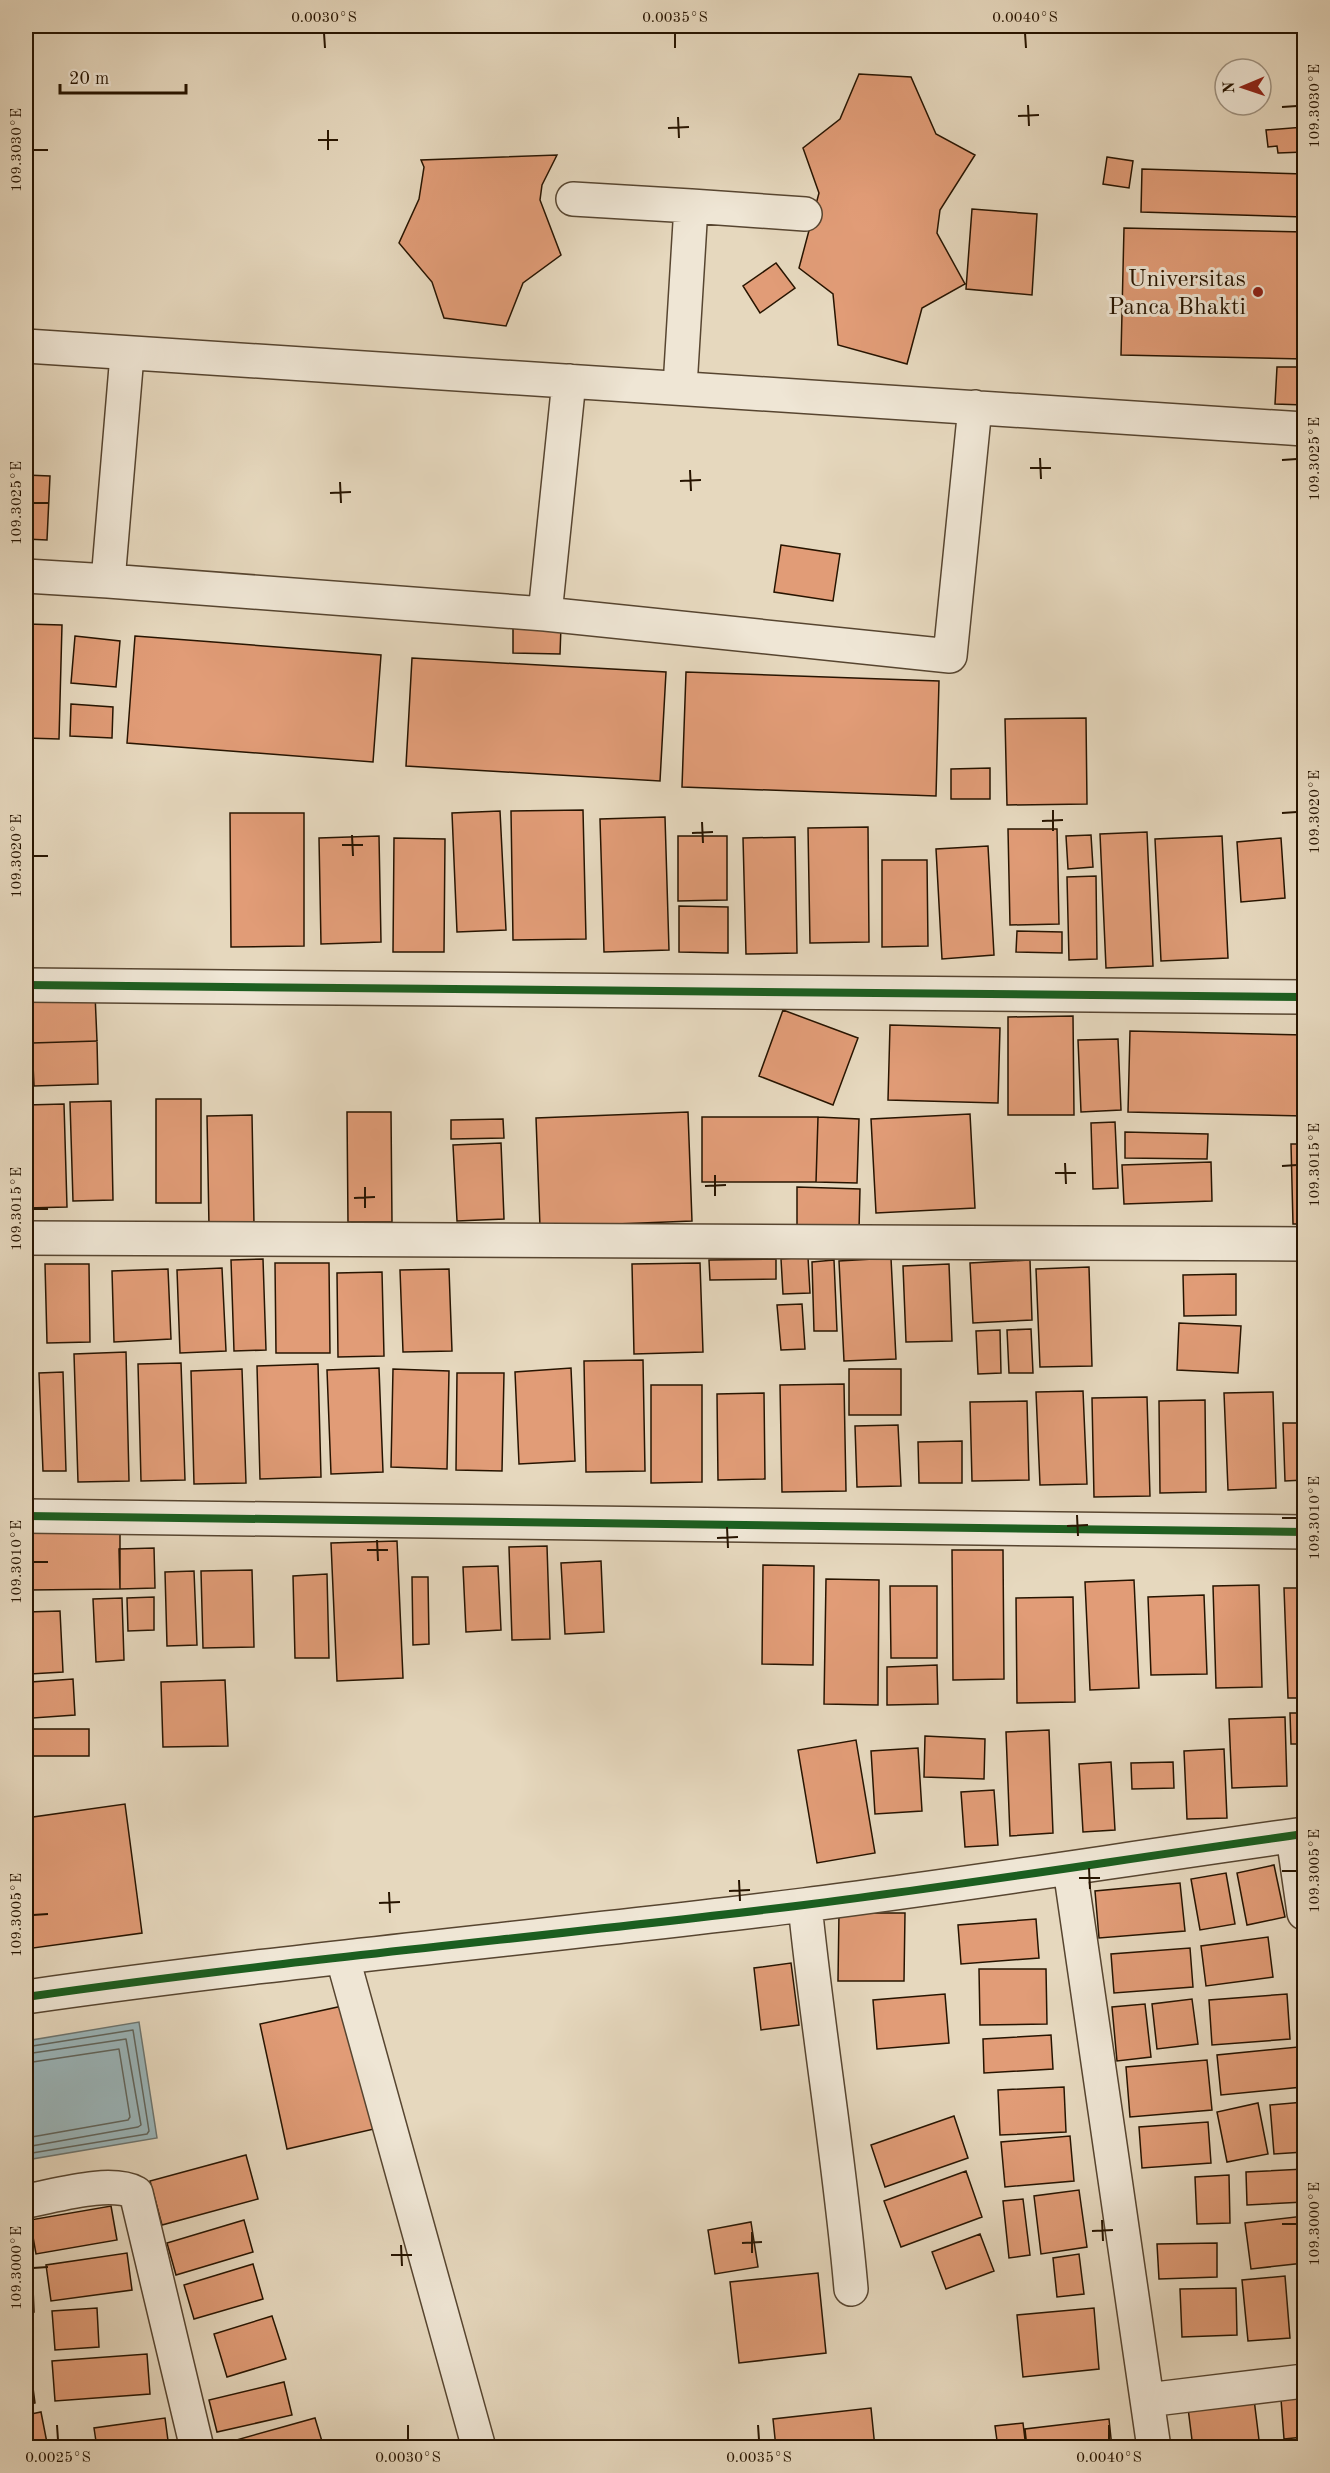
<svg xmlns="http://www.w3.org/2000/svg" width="1330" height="2473" font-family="'Old Standard TT',serif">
<rect width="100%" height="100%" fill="#e6d8be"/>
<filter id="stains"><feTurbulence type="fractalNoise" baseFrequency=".00333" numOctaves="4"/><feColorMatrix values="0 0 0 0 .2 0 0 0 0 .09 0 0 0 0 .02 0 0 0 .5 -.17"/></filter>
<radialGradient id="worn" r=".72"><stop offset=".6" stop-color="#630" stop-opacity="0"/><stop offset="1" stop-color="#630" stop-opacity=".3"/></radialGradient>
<!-- water -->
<path fill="#9bb7bc" stroke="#6d7671" stroke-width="1.5" d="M139,2022L157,2138L26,2160V2041Z"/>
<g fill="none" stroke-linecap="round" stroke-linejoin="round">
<!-- shore -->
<path stroke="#61665e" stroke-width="1.5" d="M26,2047L133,2030L149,2131L147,2134L26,2154
M26,2054L126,2039L141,2125L138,2127L26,2147
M26,2063L119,2049L130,2117L128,2120L26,2138"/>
</g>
<!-- building -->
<path fill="#e19c77" stroke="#271400" stroke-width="1.5" d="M859,74L911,77L936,134L975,155L940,210L937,233L965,284L922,308L907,364L838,345L833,294L799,268L819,193L803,148L840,119Z
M1304,127V152L1278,153L1277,146L1268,147L1266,130Z
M557,155L542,185L540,200L561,255L523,283L506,326L444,318L432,282L399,243L419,199L424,167L421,160Z
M1107,157L1133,161L1129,188L1103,184Z
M1142,169L1304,174V217L1141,212Z
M972,209L1037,214L1032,295L966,289Z
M1124,228L1304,232V359L1121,355Z
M776,263L795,288L760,313L743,286Z
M1277,367H1304V405L1275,404Z
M26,475L50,476L47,540L26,539Z
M781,545L840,554L833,601L774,592Z
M26,624L62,625L59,739L26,738Z
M513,625L561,626L560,654L513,653Z
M75,636L120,641L116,687L71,683Z
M135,636L381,655L373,762L127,743Z
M412,658L666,672L660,781L406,766Z
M686,672L939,681L936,796L682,787Z
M71,704L113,707L112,738L70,736Z
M1086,718L1087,804L1007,805L1005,719Z
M990,768V799H951V769Z
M583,810L586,939L513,940L511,811Z
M500,811L506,930L457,932L452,813Z
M230,813H304V946L231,947Z
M665,817L669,950L604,952L600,819Z
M868,827L869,942L810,943L808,828Z
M1008,829H1057L1059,924L1010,925Z
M1147,832L1153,966L1106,968L1100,834Z
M1091,835L1093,867L1068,869L1066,836Z
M379,836L381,942L321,944L319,838Z
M678,836H727V900L678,901Z
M1222,836L1228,958L1161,961L1155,839Z
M795,837L797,953L746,954L743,838Z
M394,838L445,839L444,952H393Z
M1281,838L1285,898L1241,902L1237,842Z
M988,846L994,955L942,959L936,849Z
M882,860H927L928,946L882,947Z
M1096,876L1097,959L1069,960L1067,877Z
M1304,877V963L1301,878Z
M679,906L728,907V953L679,952Z
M1017,931L1062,932V953L1016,952Z
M95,994L97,1041L32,1043L30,996Z
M783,1010L858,1038L833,1105L759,1076Z
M1073,1016L1074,1115H1008V1017Z
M890,1025L1000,1028L998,1103L888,1100Z
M1130,1031L1304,1035V1116L1128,1112Z
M1118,1039L1121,1110L1081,1112L1078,1040Z
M97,1041L98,1084L34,1086L32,1043Z
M156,1099H201V1203H156Z
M111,1101L113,1200L73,1201L70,1102Z
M64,1104L67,1207L26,1208V1105Z
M347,1112H391L392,1222H348Z
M688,1112L692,1221L540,1227L536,1118Z
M970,1114L975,1208L876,1213L871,1119Z
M252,1115L254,1225L209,1226L207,1116Z
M702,1117H818L816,1182H702Z
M818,1117L859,1119L857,1183L816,1182Z
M503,1119L504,1138L451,1139V1120Z
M1115,1122L1118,1188L1093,1189L1091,1123Z
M1125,1132L1208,1134L1207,1159L1125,1158Z
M501,1143L504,1219L457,1221L453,1145Z
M1291,1144H1304V1224H1293Z
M1211,1162L1212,1201L1124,1204L1122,1165Z
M797,1187L860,1189L859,1230L797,1228Z
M808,1257L810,1293L783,1294L781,1259Z
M891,1258L896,1359L844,1361L839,1261Z
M263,1259L266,1350L234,1351L231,1260Z
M776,1259V1279L710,1280L709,1260Z
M834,1260L837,1331H814L812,1262Z
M1030,1260L1032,1320L973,1323L970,1263Z
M275,1263H329L330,1353H276Z
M700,1263L703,1352L634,1354L632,1264Z
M45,1264H89L90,1342L47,1343Z
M949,1264L952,1341L906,1342L903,1266Z
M26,1267H27L29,1355H26Z
M1089,1267L1092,1366L1040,1367L1036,1269Z
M222,1268L226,1351L180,1353L177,1270Z
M168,1269L171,1339L114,1342L112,1271Z
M449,1269L452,1351L403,1352L400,1270Z
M382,1272L384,1356L338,1357L337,1273Z
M1236,1274V1315L1184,1316L1183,1275Z
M802,1304L805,1349L781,1350L777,1305Z
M1179,1323L1241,1326L1238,1373L1177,1370Z
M1031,1329L1033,1373H1009L1007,1330Z
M1000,1330L1001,1373L978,1374L976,1331Z
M126,1352L129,1481L78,1482L74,1354Z
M643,1360L645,1471L586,1472L584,1361Z
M181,1363L185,1480L141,1481L138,1364Z
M318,1364L321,1477L260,1479L257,1366Z
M379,1368L383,1472L331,1474L327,1370Z
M571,1368L575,1461L519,1464L515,1372Z
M242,1369L246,1483L194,1484L191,1371Z
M393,1369L449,1371L447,1469L391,1467Z
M849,1369H901V1415H849Z
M63,1372L66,1471H43L39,1373Z
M457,1373H504L502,1471L456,1470Z
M844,1384L846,1491L782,1492L780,1385Z
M651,1385H702V1482L651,1483Z
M1083,1391L1087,1484L1040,1485L1036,1392Z
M1273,1392L1276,1488L1228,1490L1224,1393Z
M764,1393L765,1479L718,1480L717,1394Z
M1147,1397L1150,1496L1094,1497L1092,1398Z
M26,1400H31V1451H26Z
M1205,1400L1206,1492L1160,1493L1159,1401Z
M1027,1401L1029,1480L972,1481L970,1402Z
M1283,1423H1304V1480L1285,1481Z
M898,1425L901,1486L857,1487L855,1426Z
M962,1441V1483H919L918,1442Z
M120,1529V1589L29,1590L27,1531Z
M397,1541L403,1678L337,1681L331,1543Z
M547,1546L550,1639L512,1640L509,1547Z
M154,1548L155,1588L120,1589L119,1549Z
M952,1550H1003L1004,1679L953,1680Z
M601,1561L604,1632L565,1634L561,1563Z
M763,1565L814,1566L813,1665L762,1664Z
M498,1566L501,1630L466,1632L463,1567Z
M252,1570L254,1647L203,1648L201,1571Z
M194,1571L197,1645L167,1646L165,1572Z
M327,1574L329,1658H295L293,1576Z
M412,1577H428L429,1644L413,1645Z
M826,1579L879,1580L878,1705L824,1704Z
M1134,1580L1139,1688L1090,1690L1085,1582Z
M1259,1585L1262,1687L1216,1688L1213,1586Z
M890,1586H937V1658H891Z
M1284,1588H1304V1698H1288Z
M1204,1595L1207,1674L1151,1675L1148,1597Z
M154,1597V1630L128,1631L127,1598Z
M1073,1597L1075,1702L1017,1703L1016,1598Z
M122,1598L124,1660L96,1662L93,1599Z
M60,1611L63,1672L30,1674L27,1612Z
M937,1665L938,1704L887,1705V1667Z
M73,1679L75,1715L33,1718L31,1682Z
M225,1680L228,1746L163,1747L161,1682Z
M1290,1713H1304V1744H1291Z
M1285,1717L1287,1786L1232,1788L1229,1719Z
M31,1729H89V1756H31Z
M1049,1730L1053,1833L1010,1836L1006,1732Z
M925,1736L985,1739L984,1779L924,1777Z
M856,1740L875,1853L817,1863L798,1750Z
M918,1748L922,1811L875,1814L871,1751Z
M1224,1749L1227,1818L1187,1819L1184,1751Z
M1298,1752H1304V1795H1300Z
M1111,1762L1115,1830L1083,1832L1079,1764Z
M1173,1762L1174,1788L1132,1789L1131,1763Z
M994,1790L998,1845L965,1847L961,1792Z
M125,1804L142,1933L26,1949V1818Z
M1274,1865L1285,1917L1247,1925L1237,1873Z
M1226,1873L1235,1924L1200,1930L1191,1879Z
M1180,1883L1185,1931L1099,1938L1095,1891Z
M839,1913H905L904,1981H838Z
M1036,1919L1039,1958L961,1964L958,1925Z
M1268,1937L1273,1977L1206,1986L1201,1946Z
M1190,1948L1193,1987L1114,1993L1111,1954Z
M791,1963L799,2025L761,2030L754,1968Z
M979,1969H1046L1047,2024L980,2025Z
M945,1994L949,2043L877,2049L873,2000Z
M1287,1994L1290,2039L1212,2045L1209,2000Z
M1192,1999L1198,2044L1157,2049L1152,2004Z
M1145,2004L1151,2057L1117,2061L1112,2007Z
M347,2005L374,2129L287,2149L260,2024Z
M1051,2035L1053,2069L984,2073L983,2039Z
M1298,2047L1302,2087L1221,2095L1217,2055Z
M1207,2060L1212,2110L1130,2117L1126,2067Z
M1064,2087L1066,2132L1000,2135L998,2090Z
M1304,2102V2152L1274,2154L1270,2105Z
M1258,2103L1268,2154L1227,2162L1217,2112Z
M954,2116L968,2158L885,2187L871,2145Z
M1208,2122L1211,2163L1142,2168L1139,2127Z
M1070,2136L1074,2181L1005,2187L1001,2142Z
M246,2155L258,2199L162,2225L150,2181Z
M1304,2169V2202L1247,2205L1246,2172Z
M966,2171L982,2217L901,2247L884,2201Z
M1229,2175L1230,2223L1197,2224L1195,2177Z
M1079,2190L1087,2247L1041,2254L1034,2196Z
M1023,2199L1030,2255L1009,2258L1003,2201Z
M111,2206L117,2240L36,2254L30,2220Z
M1304,2216V2263L1251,2269L1245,2223Z
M244,2220L253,2252L176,2275L167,2243Z
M751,2222L758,2267L715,2274L708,2230Z
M980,2234L994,2271L946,2289L932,2252Z
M1217,2243V2277L1159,2279L1157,2244Z
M127,2253L132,2290L51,2301L46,2265Z
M1079,2254L1084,2294L1057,2297L1053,2258Z
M32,2264L34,2312L26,2313V2265Z
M253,2264L263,2299L194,2319L184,2285Z
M818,2273L826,2353L739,2363L730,2282Z
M1285,2276L1290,2338L1248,2341L1242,2280Z
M1304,2277V2335L1297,2278Z
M1236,2288L1237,2335L1182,2337L1180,2289Z
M97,2308L99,2347L55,2350L52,2311Z
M1094,2308L1099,2369L1023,2377L1017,2315Z
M272,2316L286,2359L227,2377L214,2334Z
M26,2335L35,2403L26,2405Z
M147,2354L150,2394L55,2401L52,2361Z
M284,2382L292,2415L217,2432L209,2400Z
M1304,2397V2437L1284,2439L1281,2399Z
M1254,2399L1260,2448H1193L1188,2408Z
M871,2408L875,2448H776L773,2419Z
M41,2412L48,2448H26V2415Z
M165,2418L169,2448H97L94,2428Z
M315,2418L324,2448H215V2446Z
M1109,2419L1112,2448H1027L1025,2429Z
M1023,2423L1026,2448H998L995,2426Z"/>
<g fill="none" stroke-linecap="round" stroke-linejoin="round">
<!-- minor casing -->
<g stroke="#574530" stroke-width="36">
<path id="minor" d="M573,199L691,206L680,387
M691,206L805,214
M26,346L1304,429
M26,576L108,581L127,355
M108,581L545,614L950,656L975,407
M545,614L569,381
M26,985L1304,997
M26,1238L1304,1244
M26,1516L1304,1532
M1293,1836L1304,1913
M1070,1869L1154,2448
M805,1905C818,2034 840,2161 851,2289
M343,1959L479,2448
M26,1997C284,1960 545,1937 804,1905C971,1884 1138,1857 1304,1834
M26,2201C55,2196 110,2179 136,2193L197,2448
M1147,2400L1304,2381"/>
</g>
<!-- minor -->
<use href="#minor" stroke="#efe6d5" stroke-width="33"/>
<!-- cycleway casing -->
<g stroke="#efe6d5" stroke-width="11">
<path id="cycleway" d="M26,985L1304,997
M26,1516L1304,1532
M26,1997C284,1960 545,1937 804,1905C971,1884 1138,1857 1304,1834"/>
</g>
<!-- cycleway -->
<use href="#cycleway" stroke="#1b5e20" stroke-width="8"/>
</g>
<!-- ticks -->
<path fill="none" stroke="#271400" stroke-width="2" d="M324,33L325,48M675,33V48M1025,33L1026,48M1028,105L1029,126M1282,107L1297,106M1018,116L1039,115M678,117L679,138M668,128L689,127M328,130V150M318,140H338M33,150H48M1040,458L1041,479M1282,460L1297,459M1030,468H1051M690,470L691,491M680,481L701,480M340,482L341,503M330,493L351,492M33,503H48M1053,810V831M1282,813L1297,812M1042,821L1063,820M702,822L703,843M692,833L713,832M352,835L353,856M342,845H363M33,856H48M1065,1163L1066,1184M1282,1166L1297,1165M1055,1173H1076M715,1175V1196M705,1186L726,1185M365,1187V1208M354,1198L375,1197M33,1209H48M1077,1515L1078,1536M1282,1518H1297M1067,1526L1088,1525M727,1527L728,1548M717,1538L738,1537M377,1540L378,1561M367,1550H388M33,1562H48M1089,1868L1090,1889M1282,1871H1297M1079,1878H1100M739,1880L740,1901M729,1891L750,1890M389,1892L390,1913M379,1903L400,1902M33,1915L48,1914M1102,2220L1103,2241M1282,2224H1297M1092,2231L1113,2230M752,2232V2253M742,2243L762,2242M401,2245L402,2266M391,2255H412M33,2268L48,2267M57,2425L58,2440M408,2425V2440M758,2425L759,2440M1109,2425V2440"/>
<!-- markers -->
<circle fill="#8f2418" stroke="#efe6d5" stroke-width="2" cx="1258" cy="292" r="6"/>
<g text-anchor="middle" stroke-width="6" stroke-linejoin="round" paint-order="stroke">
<!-- poi labels -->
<g font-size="24" fill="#271400" stroke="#efe6d5" text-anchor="end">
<text x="1246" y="286">Universitas<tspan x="1246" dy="28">Panca Bhakti</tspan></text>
</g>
</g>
<!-- margin -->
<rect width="1330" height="2473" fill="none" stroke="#e6d8be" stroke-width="66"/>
<!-- north arrow -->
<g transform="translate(1243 87) rotate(268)"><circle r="28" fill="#efe6d5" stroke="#9f9280" stroke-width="1.5"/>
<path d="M0-4.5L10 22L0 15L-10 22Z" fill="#8f2418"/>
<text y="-9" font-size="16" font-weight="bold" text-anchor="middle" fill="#271400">N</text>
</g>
<!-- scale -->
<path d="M60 84v9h126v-9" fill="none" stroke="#271400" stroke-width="3"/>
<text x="69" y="84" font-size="18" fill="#271400" stroke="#efe6d5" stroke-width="4.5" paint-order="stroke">20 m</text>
<rect x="33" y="33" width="1264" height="2407" fill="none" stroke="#271400" stroke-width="2"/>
<g font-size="15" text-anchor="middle" fill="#271400">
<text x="324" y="22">0.0030°S</text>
<text x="675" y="22">0.0035°S</text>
<text x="1025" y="22">0.0040°S</text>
<text transform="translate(1314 106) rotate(-90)" y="5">109.3030°E</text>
<text transform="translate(16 150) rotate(-90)" y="5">109.3030°E</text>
<text transform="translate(1314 459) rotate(-90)" y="5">109.3025°E</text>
<text transform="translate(16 503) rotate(-90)" y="5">109.3025°E</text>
<text transform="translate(1314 812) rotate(-90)" y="5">109.3020°E</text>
<text transform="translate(16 856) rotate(-90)" y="5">109.3020°E</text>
<text transform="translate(1314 1165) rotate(-90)" y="5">109.3015°E</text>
<text transform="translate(16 1209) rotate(-90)" y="5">109.3015°E</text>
<text transform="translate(1314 1518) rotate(-90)" y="5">109.3010°E</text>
<text transform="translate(16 1562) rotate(-90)" y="5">109.3010°E</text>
<text transform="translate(1314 1871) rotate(-90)" y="5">109.3005°E</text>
<text transform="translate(16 1915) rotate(-90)" y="5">109.3005°E</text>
<text transform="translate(1314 2224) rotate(-90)" y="5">109.3000°E</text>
<text transform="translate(16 2268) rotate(-90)" y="5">109.3000°E</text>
<text x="58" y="2462">0.0025°S</text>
<text x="408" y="2462">0.0030°S</text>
<text x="759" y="2462">0.0035°S</text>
<text x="1109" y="2462">0.0040°S</text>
</g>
<rect width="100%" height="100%" filter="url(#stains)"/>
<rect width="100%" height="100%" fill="url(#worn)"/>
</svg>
